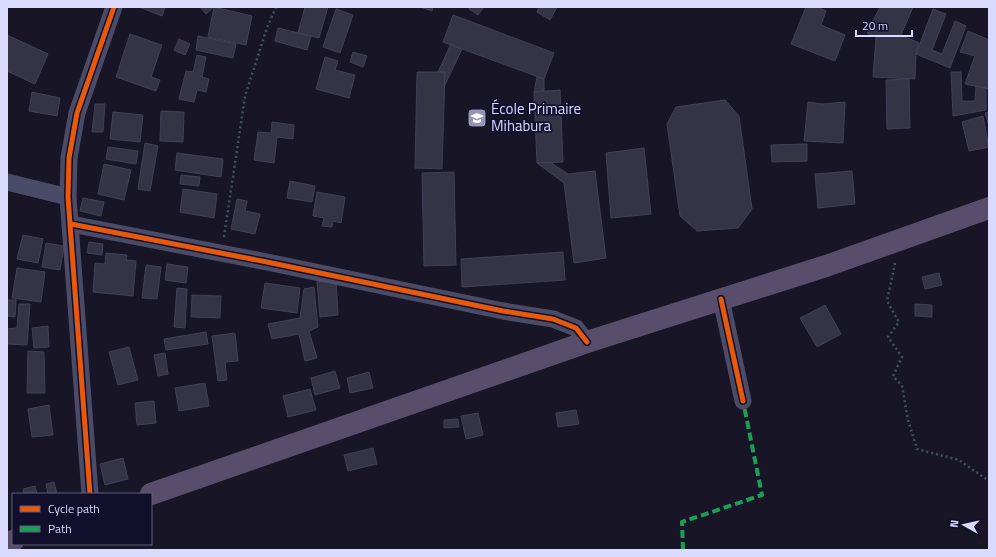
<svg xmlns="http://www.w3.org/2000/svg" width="996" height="557" font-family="'Titillium Web',sans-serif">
<rect width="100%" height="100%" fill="#171526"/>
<!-- building -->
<path fill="#353447" stroke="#424058" d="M139,7H165L162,16Z
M200,7H214L206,14Z
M214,7L252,16L246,45L208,37Z
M305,7H328L319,38L298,33Z
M420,7H433L432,11Z
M470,7H484L478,15L469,9Z
M539,7H557L550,20L537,12Z
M806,7H817L826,11L821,25L845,35L835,61L791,44Z
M880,7H913L901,35L919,43L916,54L915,79L873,77L876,37L867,33Z
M336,9L353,15L340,53L323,47Z
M933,9L946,14L932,50L942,54L955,21L966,26L950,68L916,54Z
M453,15L554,53L544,79L443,42Z
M278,28L311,36L307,50L275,41Z
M968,31L989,40V89L965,84L975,56L960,52Z
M130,34L162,45L151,77L160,80L156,91L116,77Z
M7,35L48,54L35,84L7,71Z
M198,36L236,44L233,58L196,50Z
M179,39L190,44L185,55L174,50Z
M451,44L462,49L444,87L445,72H438Z
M353,52L367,56L363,67L350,62Z
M197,55L206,57L202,77L209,79L206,92L197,90L194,102L179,99L186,71L193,72Z
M325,57L338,61L335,70L355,75L349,98L316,89Z
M417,72H445L442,169L415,168Z
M951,72H961L962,101H975L976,86L986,88V110L953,116Z
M537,77L544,79V91L534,92Z
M909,79L910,128L887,129L886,80Z
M560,90L563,162L537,163L534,92Z
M32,92L60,98L57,116L29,111Z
M725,100L739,116L752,209L738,228L697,231L680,216L667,124L676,107Z
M808,102L822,104L845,102L843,143L804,141Z
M95,104H105L103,132H92Z
M161,111L184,112L183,142L160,141Z
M113,112L143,115L140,142L110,139Z
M989,112V126L985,113Z
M983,116L989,147L969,151L962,122Z
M272,122L294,125L293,139L277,137L274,163L254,160L258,132L271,133Z
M145,143L158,146L150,191L138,189Z
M807,144V161L772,162L771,145Z
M108,147L138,151L136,164L106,159Z
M644,148L651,214L611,218L606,153Z
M177,153L223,159L221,177L175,170Z
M550,162L568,174L595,171L606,258L574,263L564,183L537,163Z
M104,164L131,170L124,200L98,194Z
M852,171L855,204L818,208L815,174Z
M454,172L456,265L424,266L422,173Z
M181,175L200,177L199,186L180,184Z
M290,181L315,186L312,202L287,198Z
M183,189L217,194L214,218L180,212Z
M317,192L345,197L341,223L333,221L332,227L322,226L324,218L313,216Z
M83,198L104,202L101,216L80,211Z
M237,199L247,201L245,211L260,214L255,234L231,229Z
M23,235L43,239L38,263L17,259Z
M89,242L103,244L102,255L87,253Z
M46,243L64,246L60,270L42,267Z
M563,252L565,280L462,287L461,259Z
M106,253L127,255L126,260L136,261L133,296L93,292L95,263L105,264Z
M167,264L188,267L186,283L165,280Z
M146,265L161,267L157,299L142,298Z
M17,268L45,272L41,302L12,298Z
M939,273L942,285L925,289L922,277Z
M336,280L338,315L320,317L317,281Z
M265,283L300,288L297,313L261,308Z
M314,287L318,327L309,331L317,358L305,361L299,334L272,339L268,324L300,318L304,289Z
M177,288L187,289L185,328L174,327Z
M192,295L221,296L220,318L191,317Z
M7,300H16L15,317L7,316Z
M19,304H30L27,345L7,344V329L17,328Z
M915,304L932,305V317L915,316Z
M825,305L841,334L817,347L800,318Z
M48,326L49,347L34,348L32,328Z
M206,332L208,344L166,350L164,339Z
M235,333L238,361L225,362L227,380L218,381L212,336Z
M129,347L138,380L118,385L109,352Z
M28,351L44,352L45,393H27Z
M165,353L168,374L158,376L154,355Z
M335,371L340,388L315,395L311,378Z
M369,372L373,388L350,393L347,378Z
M205,383L209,406L179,411L175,388Z
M310,389L316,410L288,417L283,396Z
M154,401L156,423L137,425L135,403Z
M49,405L53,435L32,437L28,409Z
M576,410L579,424L558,427L556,413Z
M478,413L483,435L466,439L461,416Z
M458,419L459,427L444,428V420Z
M373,448L377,464L348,471L344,455Z
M123,458L128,479L105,485L100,464Z
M54,482L57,494H48L46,484Z
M35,486L37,494H24L23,489Z"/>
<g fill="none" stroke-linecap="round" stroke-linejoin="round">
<!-- path -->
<path stroke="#425261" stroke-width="2.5" stroke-dasharray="2 3" stroke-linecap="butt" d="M224,237L245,96L267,28L276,7
M895,263L887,301L899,322L888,337L902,357L893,376L902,386L908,420L917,449L959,460L989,481"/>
<!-- minor -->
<path stroke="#4a4c67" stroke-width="17" d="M7,182L68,197
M71,224L267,262L503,311L553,319L576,328L587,342
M721,299L743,401
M90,494L68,197L69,158L77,113L114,7"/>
<!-- trunk -->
<path stroke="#584d6a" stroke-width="22" d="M151,494L587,342L826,266L989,208
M7,543L13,541"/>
<!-- quiet -->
<path stroke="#1a9f57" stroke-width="4" stroke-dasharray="8 4" stroke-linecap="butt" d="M683,550L682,522L762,495L743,401"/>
<!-- cycleway casing -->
<g stroke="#110f2c" stroke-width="8">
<path id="cycleway" d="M71,224L267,262L503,311L553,319L576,328L587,342
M721,299L743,401
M90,494L68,197L69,158L77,113L114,7"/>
</g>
<!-- cycleway -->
<use href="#cycleway" stroke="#e8590c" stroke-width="5"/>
</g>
<!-- icons -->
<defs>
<g id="school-square" transform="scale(1)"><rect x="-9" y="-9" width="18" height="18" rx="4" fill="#9695b3" stroke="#110f2c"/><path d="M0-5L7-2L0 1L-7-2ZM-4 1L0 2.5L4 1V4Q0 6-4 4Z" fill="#fff"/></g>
</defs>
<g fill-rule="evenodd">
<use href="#school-square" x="477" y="118"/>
</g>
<g text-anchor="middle" stroke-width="3.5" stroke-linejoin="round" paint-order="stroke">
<!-- poi labels -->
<g font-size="15" fill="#dadaff" stroke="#110f2c" text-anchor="start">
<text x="491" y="114">École Primaire<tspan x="491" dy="17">Mihabura</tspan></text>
</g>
</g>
<!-- border -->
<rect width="996" height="557" fill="none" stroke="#dadaff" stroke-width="16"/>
<!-- legend -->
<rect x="12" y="493" width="140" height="52" fill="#110f2c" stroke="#616080"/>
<rect x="20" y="506" width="20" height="6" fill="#e8590c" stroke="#616080"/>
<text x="48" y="513" font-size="12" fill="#dadaff">Cycle path</text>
<rect x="20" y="526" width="20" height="6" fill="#1a9f57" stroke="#616080"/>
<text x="48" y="533" font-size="12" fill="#dadaff">Path</text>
<!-- north arrow -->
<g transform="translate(964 525) rotate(278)" stroke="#110f2c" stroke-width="3" paint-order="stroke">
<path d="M0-3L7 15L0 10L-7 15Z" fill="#dadaff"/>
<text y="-6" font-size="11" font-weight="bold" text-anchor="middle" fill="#dadaff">N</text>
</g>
<!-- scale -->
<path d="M856 30v6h56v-6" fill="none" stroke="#dadaff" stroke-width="2"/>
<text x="862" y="30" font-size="12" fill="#dadaff" stroke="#110f2c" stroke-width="3" paint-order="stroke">20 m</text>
</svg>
